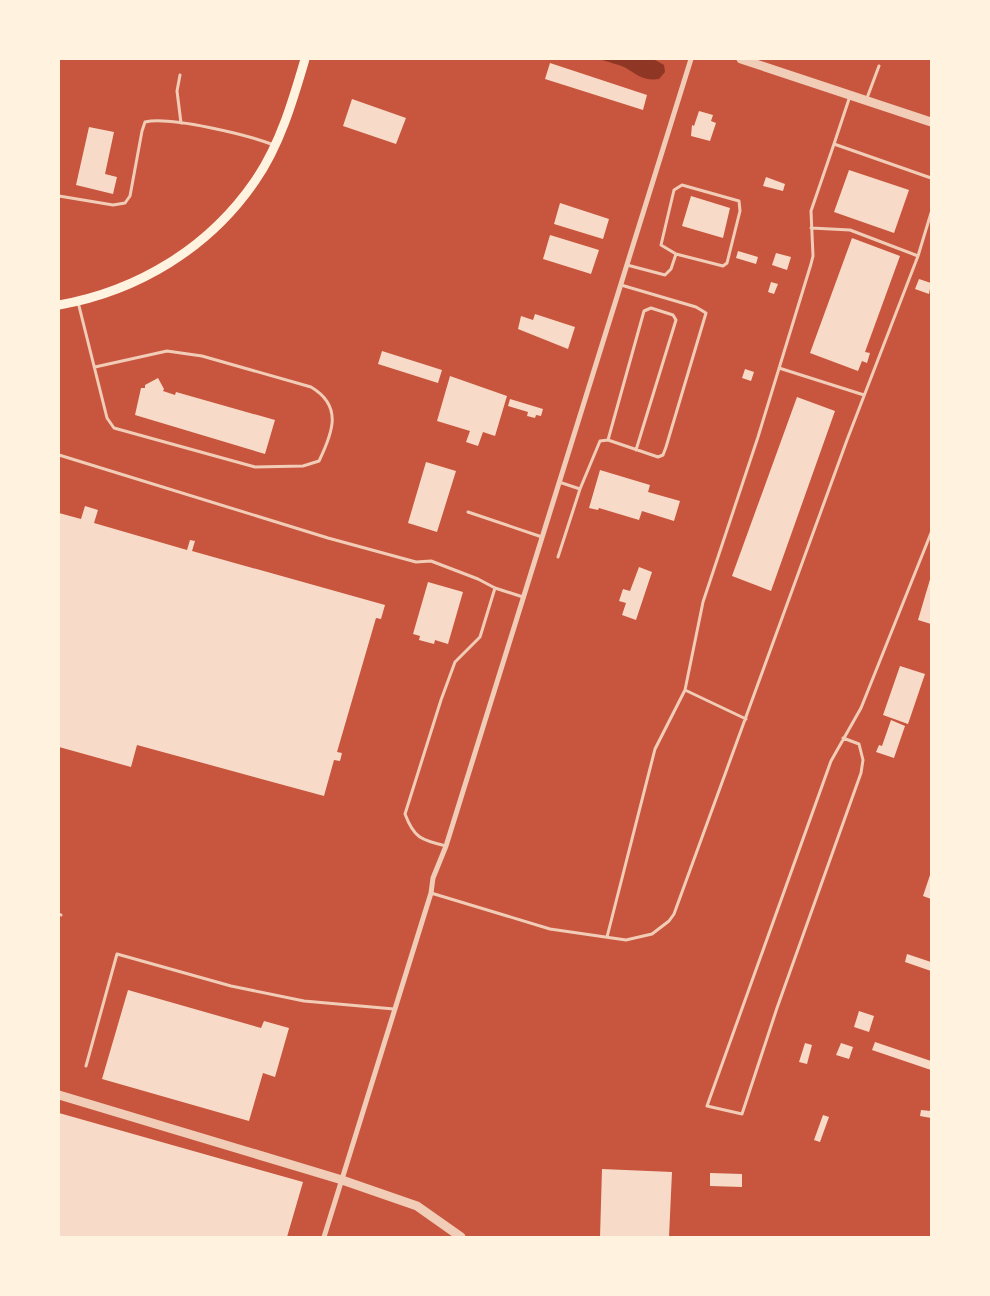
<svg xmlns="http://www.w3.org/2000/svg" width="990" height="1296" font-family="'Roboto Condensed',sans-serif">
<rect width="100%" height="100%" fill="#c8553d"/>
<!-- water -->
<path fill="#8f3625" d="M599,59H639L655,60L664,65L665,72L659,79C644,81 637,75 626,68C618,64 607,62 599,59Z"/>
<!-- building -->
<path fill="#f7dbc8" d="M550,63L647,95L643,110L545,79Z
M352,99L406,118L396,144L343,126Z
M699,111L713,115L711,121L716,123L710,141L691,136L692,125L694,126Z
M89,127L114,132L105,174L117,177L113,194L76,185Z
M849,170L909,190L894,233L834,212Z
M766,177L785,184L783,191L763,186Z
M691,196L730,208L723,238L682,226Z
M560,203L609,219L603,239L554,224Z
M550,235L599,250L591,274L543,259Z
M852,238L900,256L865,352L870,353L867,363L862,361L858,371L810,353Z
M738,251L758,257L756,264L736,258Z
M776,253L791,257L787,270L772,265Z
M919,279L931,283L929,294L915,289Z
M771,282L778,284L774,294L768,292Z
M535,314L575,327L568,349L518,329L521,316L533,320Z
M382,351L442,370L438,383L378,364Z
M745,369L754,372L751,381L742,378Z
M450,376L507,396L495,436L483,432L478,446L466,442L470,431L437,421Z
M158,378L164,389L163,391L175,395L176,392L275,420L265,454L135,415L141,388H145V385Z
M797,397L835,411L771,591L732,576Z
M510,399L543,409L541,416L536,415L535,418L527,416L528,412L508,406Z
M426,462L456,471L437,532L408,523Z
M600,470L650,485L648,492L680,501L674,521L642,511L639,520L599,508L598,510L589,508Z
M85,506L98,510L94,523L187,550L190,540L195,541L192,551L385,605L381,619L376,618L337,752L342,753L340,761L334,760L324,796L137,745L131,767L59,747V513L81,519Z
M639,567L652,572L636,620L622,615L626,603L619,601L623,589L630,591Z
M931,576V624L918,620Z
M428,582L463,592L448,644L435,640L434,644L419,640L420,636L413,634Z
M900,666L925,674L908,724L883,715Z
M891,720L905,726L894,758L876,752L879,745L882,746Z
M931,872V899L923,896Z
M907,954L931,962V971L905,962Z
M128,990L261,1028L264,1021L289,1028L275,1077L263,1073L249,1121L102,1079Z
M859,1011L874,1016L869,1032L854,1027Z
M875,1042L931,1061V1070L872,1050Z
M805,1043L812,1045L807,1064L799,1062Z
M841,1043L853,1047L849,1059L836,1055Z
M921,1110L931,1111V1118L920,1116Z
M59,1113L303,1182L287,1237H59Z
M823,1115L829,1117L820,1142L814,1140Z
M602,1169L672,1172L669,1237H600Z
M710,1173L742,1174V1187L710,1186Z"/>
<g fill="none" stroke-linecap="round" stroke-linejoin="round">
<!-- service -->
<path stroke="#f1ccb7" stroke-width="3" d="M180,75L177,91L181,123
M850,96L834,144L931,178
M867,98L879,66
M59,196L113,205L125,203L130,196L142,131L145,122C170,116 248,135 274,145
M811,228L850,230L918,256
M627,265L665,275L671,269L676,254L723,266L727,263L740,211L739,201L682,185L674,190L661,245L676,254
M78,302L107,418L114,428L255,467L303,466L319,461C333,432 343,406 311,387L202,356L167,351L95,367
M779,368L864,395
M608,440L644,311L651,308L673,315L676,320L636,450
M59,455L328,538L416,562L431,561L478,579L495,588L523,597
M559,482L580,489L600,441L608,440L658,457L663,455L666,447L706,313L696,307L621,285
M468,512L542,537
M558,557L580,489
M685,690L746,719
M843,738L859,744L863,760L861,773L777,1008L742,1114L707,1106L831,761L861,708L931,533
M446,846C421,840 414,838 405,814L441,700L455,662L480,637L495,588
M431,893L550,929L626,940L652,934L669,921L674,914L847,440L918,256L931,213
M59,914L61,915
M607,937L655,749L685,690L703,602L758,437L811,264L813,256L811,211L834,144
M86,1066L117,954L231,986L304,1001L394,1009"/>
<!-- minor -->
<path stroke="#f1ccb7" stroke-width="5" d="M324,1237L431,893L433,878L446,846L691,59"/>
<!-- tertiary -->
<path stroke="#f1ccb7" stroke-width="9" d="M741,59L931,122
M59,1095L342,1180L417,1206L461,1237"/>
<!-- secondary -->
<path stroke="#fff3e0" stroke-width="9" d="M59,305C138,291 209,248 255,181C280,145 293,100 305,59"/>
</g>
<!-- border -->
<rect width="990" height="1296" fill="none" stroke="#fff3e0" stroke-width="120"/>
</svg>
